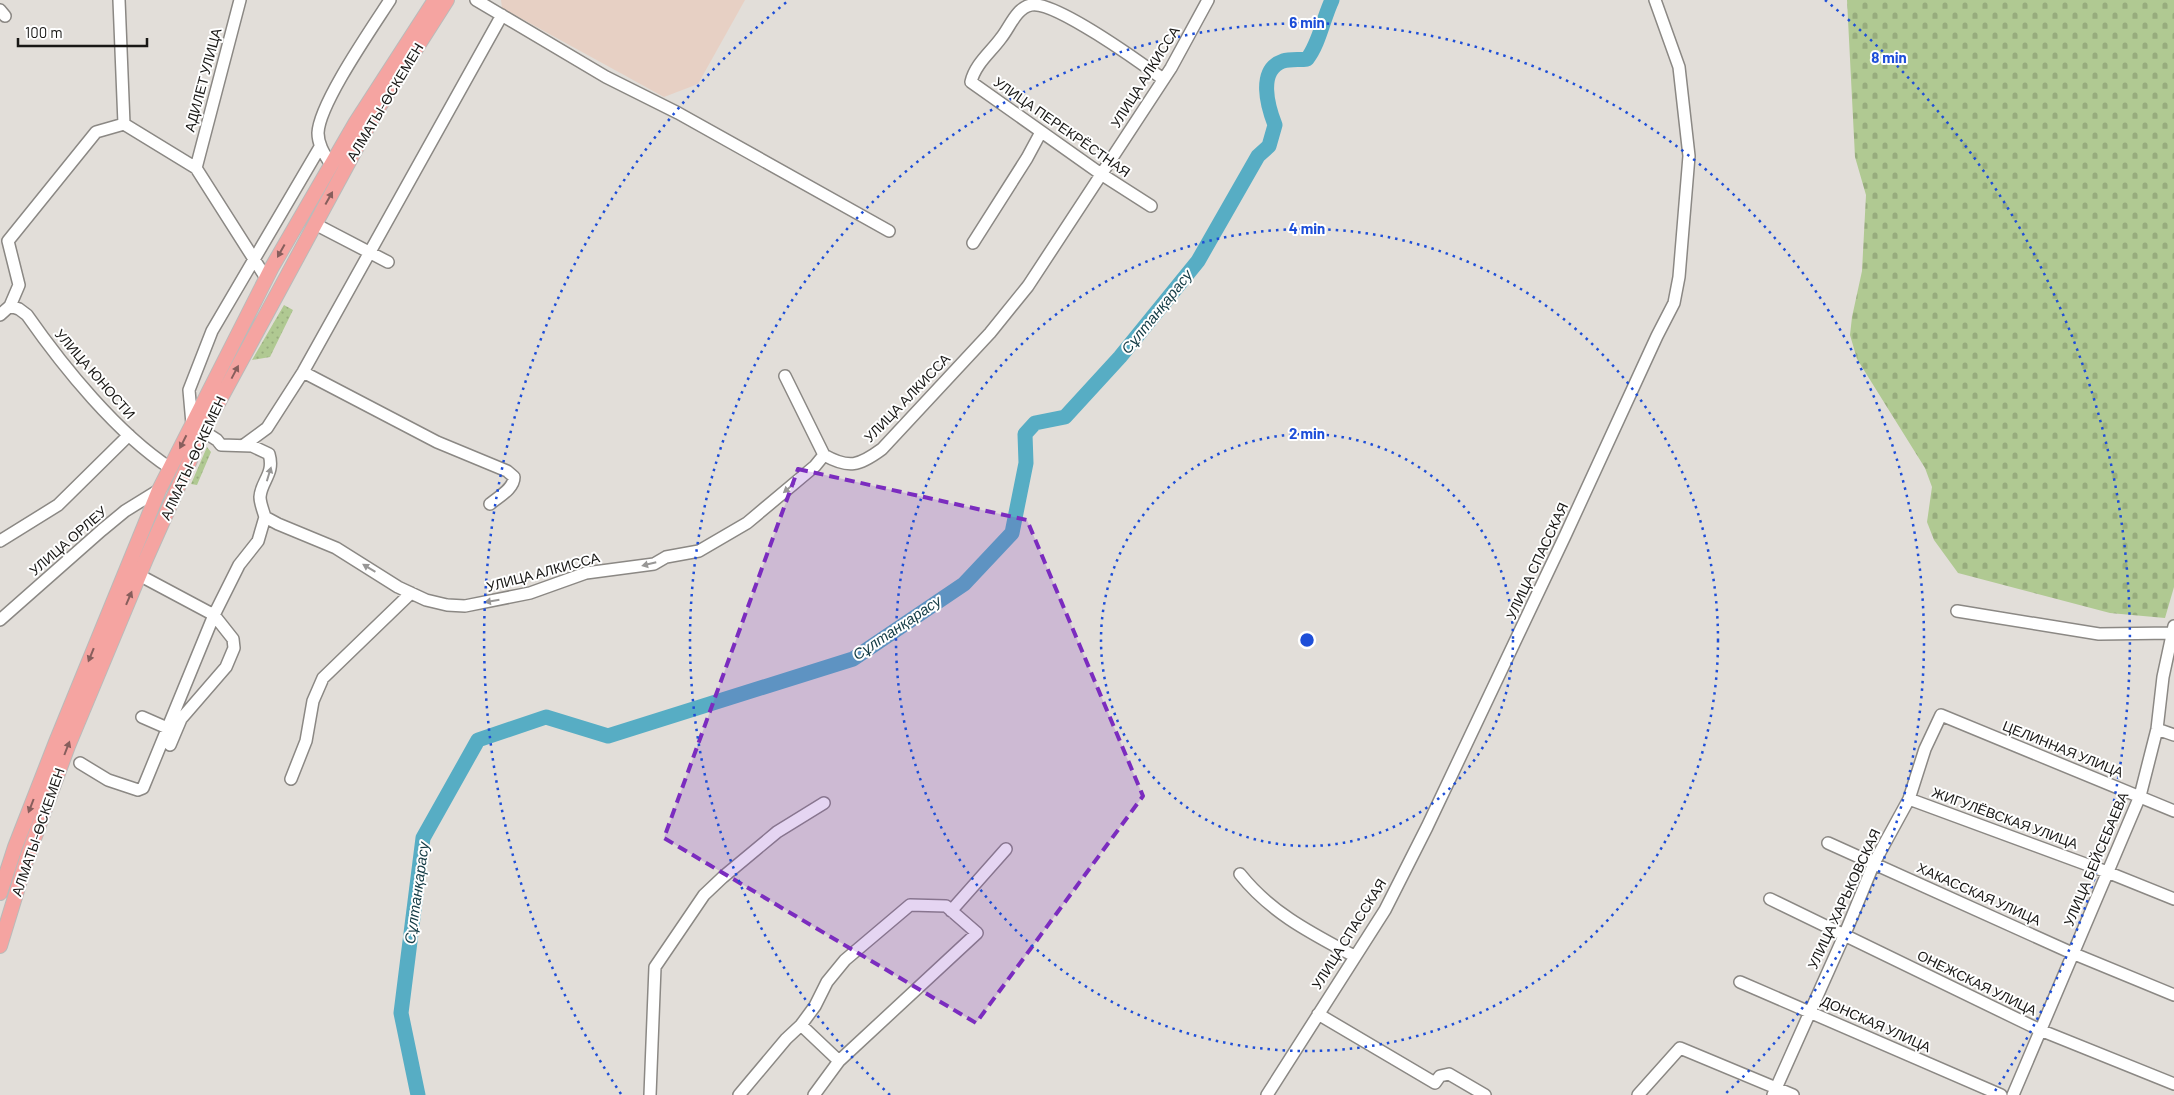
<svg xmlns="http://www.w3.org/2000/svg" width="2174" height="1095" font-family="Barlow,sans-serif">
<defs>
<pattern id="grass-dots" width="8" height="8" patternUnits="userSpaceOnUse" patternTransform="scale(1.25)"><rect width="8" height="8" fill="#b0c992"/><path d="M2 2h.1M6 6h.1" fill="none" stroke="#97ac7d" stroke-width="1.8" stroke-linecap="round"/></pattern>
<pattern id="cemetery-stones" width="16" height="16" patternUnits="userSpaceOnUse" patternTransform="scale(1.25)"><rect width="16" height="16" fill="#b0c992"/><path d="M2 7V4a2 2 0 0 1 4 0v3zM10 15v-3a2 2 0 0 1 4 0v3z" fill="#97ac7d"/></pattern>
</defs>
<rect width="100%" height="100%" fill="#e2ded9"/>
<!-- commercial -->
<path fill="#e7d0c4" d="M501,0H745L698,84L664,97L502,8Z"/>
<!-- grass -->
<path fill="url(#grass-dots)" d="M284,305L293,310L270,357L252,360Z
M207,447L211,452L197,485L191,484Z"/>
<!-- cemetery -->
<path fill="url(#cemetery-stones)" d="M1847,0H2174V587L2165,618L2110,613L1958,573L1934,540L1927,522L1932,487L1925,468L1857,359L1850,335L1852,317L1862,271L1866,195L1855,157Z"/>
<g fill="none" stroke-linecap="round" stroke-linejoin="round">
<!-- river -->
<path stroke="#57adc4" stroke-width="15" d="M418,1095L401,1013L423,838L478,740L546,717L608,736L853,659L964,584L1012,533L1026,463L1025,434L1035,423L1065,417L1120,357L1198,261L1258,156L1269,146L1275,125C1268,107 1257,70 1283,61C1290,59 1300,60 1307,59C1319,44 1323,19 1332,0"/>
<!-- minor casing -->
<g stroke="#8b8884" stroke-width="14">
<path id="minor" d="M119,0L124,124
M476,0L606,77L678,113L889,231
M0,10L5,16
M124,124L196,168L266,278
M331,165C325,155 318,145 318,133C319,104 372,28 390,0
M196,168L240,0
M1151,206L1101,174L971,82C975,64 991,52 1001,38C1010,27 1016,8 1031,5C1054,0 1141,63 1163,79
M315,224L388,262
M973,243L1027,158L1041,132
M10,306L19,285L8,241L96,132L124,124
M0,315L10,306L19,309L27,315C64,368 117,433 170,468
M303,372L437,442L507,471L514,477C514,489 498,497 490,504
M785,376L824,455
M192,424L189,390L212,331L320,147
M203,431L217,440L221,445L252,446L269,454C275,474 261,481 260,497C260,503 263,510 265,517L278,524L336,548L398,587L426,600L447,605L465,606L530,593L586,573L654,564L666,557L699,551L747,523L815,466L824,455
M244,445L267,428L303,372L502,15
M824,455C849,469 859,466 882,449L990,333L1028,286L1171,68L1208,0
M0,541L58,505L129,435
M139,575L214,615L233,639L234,648L226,667L181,719L170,745
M1957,611L2099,634L2173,633
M0,620L102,530L125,511L159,490
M142,717L174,731
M2157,729L2174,735
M80,763L108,780L138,790L143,788L214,615L239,565L258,541L265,517
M291,779L306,741L313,701L323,678L411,593
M1909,799L2107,872L2174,899
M1828,843L2072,953L2174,995
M1240,874C1271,913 1311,933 1354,956
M1770,899L2040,1030L2174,1084
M951,911L1006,849
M1740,982L2001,1095
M1318,1014L1435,1083L1440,1076L1449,1074L1485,1095
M801,1025L839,1061
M650,1095L655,967L704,895L723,877L777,832L824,803
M739,1095L786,1039L801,1025L815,1006L827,982L845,960L910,905L946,906L977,933L839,1061L814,1095
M1267,1095L1385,910L1427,827L1565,536L1657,336L1674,303L1679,277L1689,156L1679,67L1655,0
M1638,1095L1680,1048L1793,1095
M1773,1095L1844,936L1874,863L1909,799L1925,749L1941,715L2174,811
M2013,1095L2140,796L2157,729L2163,677L2174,626"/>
</g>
<!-- major casing -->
<g stroke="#babab9" stroke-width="16">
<path id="major" d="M0,893L15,847L56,742L159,490L272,267L356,122L435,0
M0,946L27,858L68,746L146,559L203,431L377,110L447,0"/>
</g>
<!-- minor -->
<use href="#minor" stroke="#fff" stroke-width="11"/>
<!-- major -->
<use href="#major" stroke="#f5a4a1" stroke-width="14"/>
</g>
<!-- one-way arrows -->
<defs><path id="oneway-solid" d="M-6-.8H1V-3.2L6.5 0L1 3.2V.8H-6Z" transform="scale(1.25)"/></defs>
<g fill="#875e5c">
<use href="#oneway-solid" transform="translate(329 198) rotate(-61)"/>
<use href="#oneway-solid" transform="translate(281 251) rotate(119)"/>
<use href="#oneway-solid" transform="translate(235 372) rotate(-62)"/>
<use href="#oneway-solid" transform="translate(183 442) rotate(117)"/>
<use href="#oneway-solid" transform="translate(129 598) rotate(-67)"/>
<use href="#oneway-solid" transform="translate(91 655) rotate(112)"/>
<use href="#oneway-solid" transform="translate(67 748) rotate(-69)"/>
<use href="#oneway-solid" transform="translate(31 806) rotate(111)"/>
</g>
<g fill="#989796">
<use href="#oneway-solid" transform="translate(269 474) rotate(-73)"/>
<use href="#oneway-solid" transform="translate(789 488) rotate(140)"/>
<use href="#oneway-solid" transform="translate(649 564) rotate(166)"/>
<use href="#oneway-solid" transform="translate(369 568) rotate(-149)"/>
<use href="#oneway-solid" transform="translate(492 601) rotate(171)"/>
</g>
<!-- marked area -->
<path fill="#7b2cbf" fill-opacity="0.2" stroke="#7b2cbf" stroke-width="4" stroke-dasharray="10 6" stroke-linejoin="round" d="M798,469L1027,520L1143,796L976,1023L664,838Z"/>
<!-- distance rings -->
<g fill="none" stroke="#1d4ed8" stroke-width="2.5" stroke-dasharray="2.5 5">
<circle cx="1307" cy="640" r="206"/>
<circle cx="1307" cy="640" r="411"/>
<path d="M890 1095A617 617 0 1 1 1724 1095"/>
<path d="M621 1094A823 823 0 0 1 789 0M1825 0A823 823 0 0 1 1993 1094"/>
</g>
<g text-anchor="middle" stroke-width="4" stroke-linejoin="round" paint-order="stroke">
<!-- street labels -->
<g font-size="14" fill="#191816" stroke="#fff">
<text transform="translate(1145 77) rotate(-58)" y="5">УЛИЦА АЛКИССА</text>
<text transform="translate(203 80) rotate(-75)" y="5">АДИЛЕТ УЛИЦА</text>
<text transform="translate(385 102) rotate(-59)" y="5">АЛМАТЫ-ӨСКЕМЕН</text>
<text transform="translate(1062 127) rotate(35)" y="5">УЛИЦА ПЕРЕКРЁСТНАЯ</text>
<text transform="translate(95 374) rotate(49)" y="5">УЛИЦА ЮНОСТИ</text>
<text transform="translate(907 398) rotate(-46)" y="5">УЛИЦА АЛКИССА</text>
<text transform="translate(193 458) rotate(-65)" y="5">АЛМАТЫ-ӨСКЕМЕН</text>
<text transform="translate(68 541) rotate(-41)" y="5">УЛИЦА ОРЛЕУ</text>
<text transform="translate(1537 561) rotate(-65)" y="5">УЛИЦА СПАССКАЯ</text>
<text transform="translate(543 572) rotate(-15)" y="5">УЛИЦА АЛКИССА</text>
<text transform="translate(2063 749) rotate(22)" y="5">ЦЕЛИННАЯ УЛИЦА</text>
<text transform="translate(2005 818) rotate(20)" y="5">ЖИГУЛЁВСКАЯ УЛИЦА</text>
<text transform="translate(38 832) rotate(-71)" y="5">АЛМАТЫ-ӨСКЕМЕН</text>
<text transform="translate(2096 859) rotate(-67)" y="5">УЛИЦА БЕЙСЕБАЕВА</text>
<text transform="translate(1979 894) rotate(24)" y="5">ХАКАССКАЯ УЛИЦА</text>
<text transform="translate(1844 899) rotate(-65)" y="5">УЛИЦА ХАРЬКОВСКАЯ</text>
<text transform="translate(1349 934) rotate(-58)" y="5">УЛИЦА СПАССКАЯ</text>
<text transform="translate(1977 983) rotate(26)" y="5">ОНЕЖСКАЯ УЛИЦА</text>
<text transform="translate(1876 1024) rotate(24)" y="5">ДОНСКАЯ УЛИЦА</text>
</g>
<!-- water labels -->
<g font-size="15" font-style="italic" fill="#123a44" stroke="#fff">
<text transform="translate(1157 312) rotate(-51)" y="5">Сұлтанқарасу</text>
<text transform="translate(897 628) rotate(-34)" y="5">Сұлтанқарасу</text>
<text transform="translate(417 893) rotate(-82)" y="5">Сұлтанқарасу</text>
</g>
</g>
<circle cx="1307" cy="640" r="8" fill="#1d4ed8" stroke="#fff" stroke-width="2.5"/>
<g font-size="15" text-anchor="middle" font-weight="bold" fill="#1d4ed8" stroke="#fff" stroke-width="4" stroke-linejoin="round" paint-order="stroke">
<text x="1307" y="28">6 min</text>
<text x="1889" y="63">8 min</text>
<text x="1307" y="234">4 min</text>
<text x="1307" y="439">2 min</text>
</g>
<!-- scale -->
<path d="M18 38v8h129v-8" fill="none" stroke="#191816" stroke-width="2.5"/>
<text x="25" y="38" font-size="15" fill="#191816" stroke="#ffffff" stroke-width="4" paint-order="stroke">100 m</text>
</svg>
